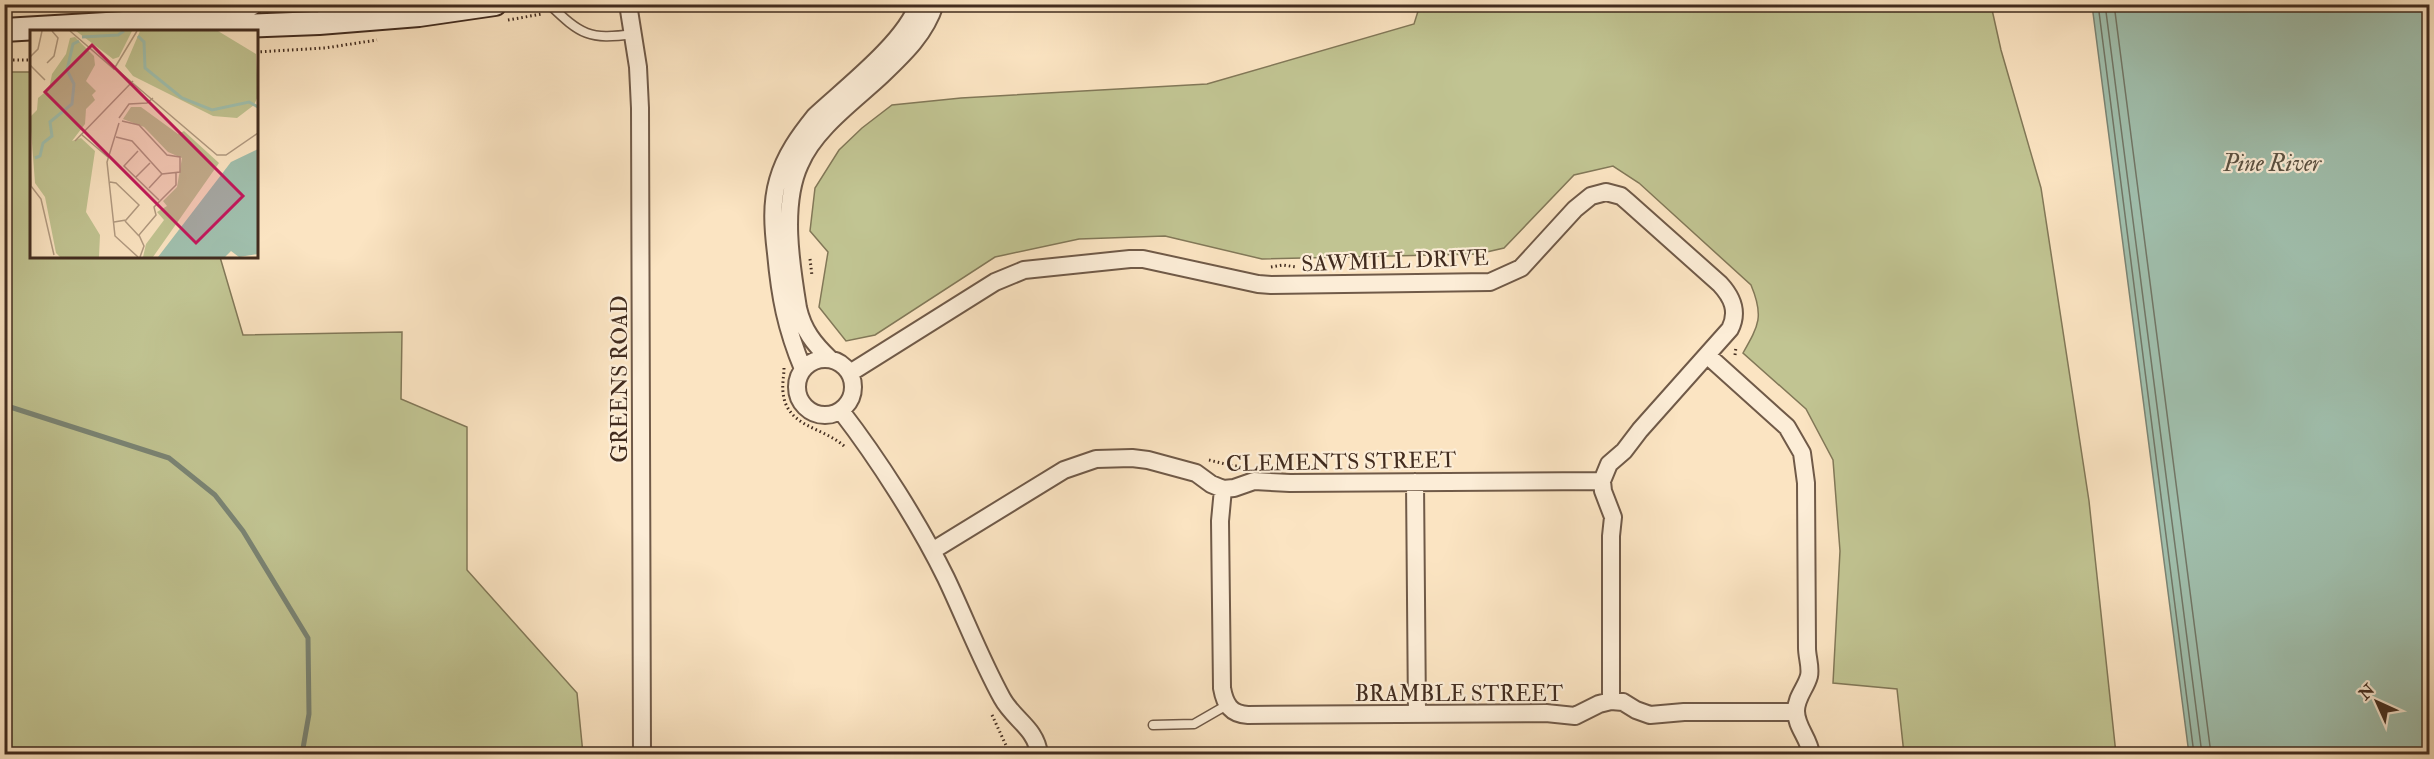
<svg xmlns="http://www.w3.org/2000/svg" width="2434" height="759" font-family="'IM FELL Double Pica',serif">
<rect width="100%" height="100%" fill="#fbe4c2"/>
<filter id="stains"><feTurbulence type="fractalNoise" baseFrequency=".00333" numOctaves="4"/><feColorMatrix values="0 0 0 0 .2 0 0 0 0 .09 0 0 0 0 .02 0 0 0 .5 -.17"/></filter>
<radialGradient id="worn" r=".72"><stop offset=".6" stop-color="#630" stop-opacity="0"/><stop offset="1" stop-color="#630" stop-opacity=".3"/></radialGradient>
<!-- green -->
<path fill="#c1c492" stroke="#827858" stroke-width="1.5" d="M1420,5H1991L2001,50L2041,188L2089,501L2116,754H1904L1897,689L1833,683L1840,551L1833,460L1806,409L1743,353C1759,325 1764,316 1751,285L1639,183L1613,166L1574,175L1504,248L1478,254L1262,259L1165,236L1079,239L995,257L875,335L846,341L819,307L828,252L810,231L815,188L839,150L862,128L892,105L961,98L1207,84L1414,24Z
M4,72H31L32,256L220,257L243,335L402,332L401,399L467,427V570L577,693L583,754H11L9,697L4,689Z"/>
<!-- water -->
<path fill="#a0bfad" stroke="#7a8474" stroke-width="1.5" d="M2092,5H2429V754H2189Z"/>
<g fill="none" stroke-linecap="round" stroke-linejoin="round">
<!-- shore -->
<path stroke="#717666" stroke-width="1.5" d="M2098,4L2194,754
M2105,4L2202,754
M2114,4L2211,754"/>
<!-- stream -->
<path stroke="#7a8474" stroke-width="5" d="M4,405L169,458L215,495L243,531L308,638L309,714L302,754"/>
<!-- lane casing -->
<g stroke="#705a48" stroke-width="11">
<path id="lane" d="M549,4C581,35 589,40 633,34
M1153,725L1194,724L1227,705"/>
</g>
<!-- street casing -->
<g stroke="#705a48" stroke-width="20">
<path id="street" d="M628,4L638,67L640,108L642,754
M1707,355L1787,427L1802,453L1806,483L1807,648C1807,657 1811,667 1809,676C1806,688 1796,697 1796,711C1796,727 1809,738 1811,754
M797 387a28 28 0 1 1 56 0a28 28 0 1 1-56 0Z
M830,359C814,344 803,330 798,308C791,265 781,205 800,164C815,129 853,102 880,77C903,55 925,35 935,4
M803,369C786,328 780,297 776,253C773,228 771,204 778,180C785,155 799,136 815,116C845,88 905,42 918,4
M850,373L995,282L1024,270L1130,259H1143L1258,284L1271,285L1490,282L1521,268L1575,209L1591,196L1606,192L1621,196L1628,202L1720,284C1732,297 1739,311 1730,329L1640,430L1624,451L1609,464L1602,481L1603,491L1613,517L1611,536V701
M841,411C878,459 919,523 946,578C965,618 981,660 1002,698C1014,720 1036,728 1039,754
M1415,482L1417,714
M1223,489L1220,521L1222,688C1225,705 1231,714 1248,715L1546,713L1575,716L1599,704L1611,701L1623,702L1636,710L1650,715L1684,712H1796
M932,551L1064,470L1096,459L1132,458L1148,460L1196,473L1211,484L1223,489L1234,488L1254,481L1290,483L1602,481"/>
</g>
<!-- secondary casing -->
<g stroke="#422c1f" stroke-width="26">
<path id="secondary" d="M151,19L186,10L251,4
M4,30L141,22L190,28L319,23L419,15L495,4"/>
</g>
<!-- path -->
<path stroke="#422c1f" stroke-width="3" stroke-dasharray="1.5 3" stroke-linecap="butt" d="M572,8L605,4
M508,20L542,14
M256,52L325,48L377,40
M4,60H32
M810,259L812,276
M1271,267L1283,265L1296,267
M1735,355L1736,347
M784,368C784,376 782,384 783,392C786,427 823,427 844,446
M1209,460L1233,466H1243
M992,715L1010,754"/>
<!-- lane -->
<use href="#lane" stroke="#fcedd7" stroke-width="8"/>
<!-- street -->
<use href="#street" stroke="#fcedd7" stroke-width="16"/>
<!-- secondary -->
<use href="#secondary" stroke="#fcedd7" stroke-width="22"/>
</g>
<g text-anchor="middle" stroke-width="4.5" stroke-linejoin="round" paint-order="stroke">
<!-- street labels -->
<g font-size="22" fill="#422c1f" stroke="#fcedd7">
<text transform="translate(1395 260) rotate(-2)" y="8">SAWMILL DRIVE</text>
<text transform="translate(619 379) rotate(-90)" y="8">GREENS ROAD</text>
<text transform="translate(1341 461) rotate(-1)" y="8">CLEMENTS STREET</text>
<text x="1459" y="701">BRAMBLE STREET</text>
</g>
<!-- water labels -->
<g font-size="24" font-style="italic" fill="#5a5142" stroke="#fcedd7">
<text x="2272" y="171">Pine River</text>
</g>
</g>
<!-- overview -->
<g transform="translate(30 30)">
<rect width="228" height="228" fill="#fbe4c2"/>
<path d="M46,1H102L89,27L83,29ZM110,1H188L226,24L228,66L224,75L207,88L183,86L103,46L95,36ZM45,7L64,26L65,35L56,51L66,61L62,65L65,70L56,79L55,94L42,111L51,108L65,121L56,182L70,205L69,227H30L26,223L15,167L5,153L0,87L7,80L8,68L19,59L22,44L36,24L40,8ZM101,77H111L148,104L154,101L189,133L123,227H113L116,214L134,190L127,182L137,176L133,171L147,157L152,128L138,122L114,97L93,89Z" fill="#c1c492"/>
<path d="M228,119V224L209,227L201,221L195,227H128L201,132Z" fill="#a0bfad"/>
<path fill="none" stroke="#a0bfad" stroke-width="3" d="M108,6L114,12L115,38L152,68L182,80L219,72L228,77M52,7L88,5L94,1M5,128L10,126L13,113L22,106L20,92L42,74L44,54L37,40L43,14L49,11"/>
<path fill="none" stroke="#b19a81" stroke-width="1.5" d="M40,1L84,39L107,1M0,27L8,19L12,1M17,33L24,26L28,8L22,1M0,35L15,50M85,38L187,125H196L228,103M89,88L99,74L117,73L123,68M92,91L109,95L137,125L150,127V142L132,144L119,158M89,93L77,132L85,206L108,227M52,105L79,128M86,107L102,111L132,144M45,111L103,51M0,121L1,156M108,121L94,136L129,170M106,147L120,133M80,152L86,153L109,175L96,190L84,192M1,156L11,169L24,225M95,191L109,206M110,227L114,216L109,205L126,185L124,177L146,155V143"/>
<path fill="#c2185b" fill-opacity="0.15" stroke="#c2185b" stroke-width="3" d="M62,15L213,166L166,213L15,62Z"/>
<rect width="228" height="228" fill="none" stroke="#422c1f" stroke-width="3"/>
</g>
<!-- margin -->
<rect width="2434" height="759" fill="none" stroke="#fbe4c2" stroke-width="24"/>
<rect x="6" y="6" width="2422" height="747" fill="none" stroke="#422c1f" stroke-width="3"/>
<rect x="12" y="12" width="2410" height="735" fill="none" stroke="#422c1f" stroke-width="1.5"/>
<!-- north arrow -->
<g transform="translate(2377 702) rotate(315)" stroke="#fcedd7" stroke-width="4.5" paint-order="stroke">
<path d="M0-4.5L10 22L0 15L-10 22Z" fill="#422c1f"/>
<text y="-9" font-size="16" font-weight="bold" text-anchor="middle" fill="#422c1f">N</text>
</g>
<rect width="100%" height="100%" filter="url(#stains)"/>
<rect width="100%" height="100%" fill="url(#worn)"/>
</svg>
